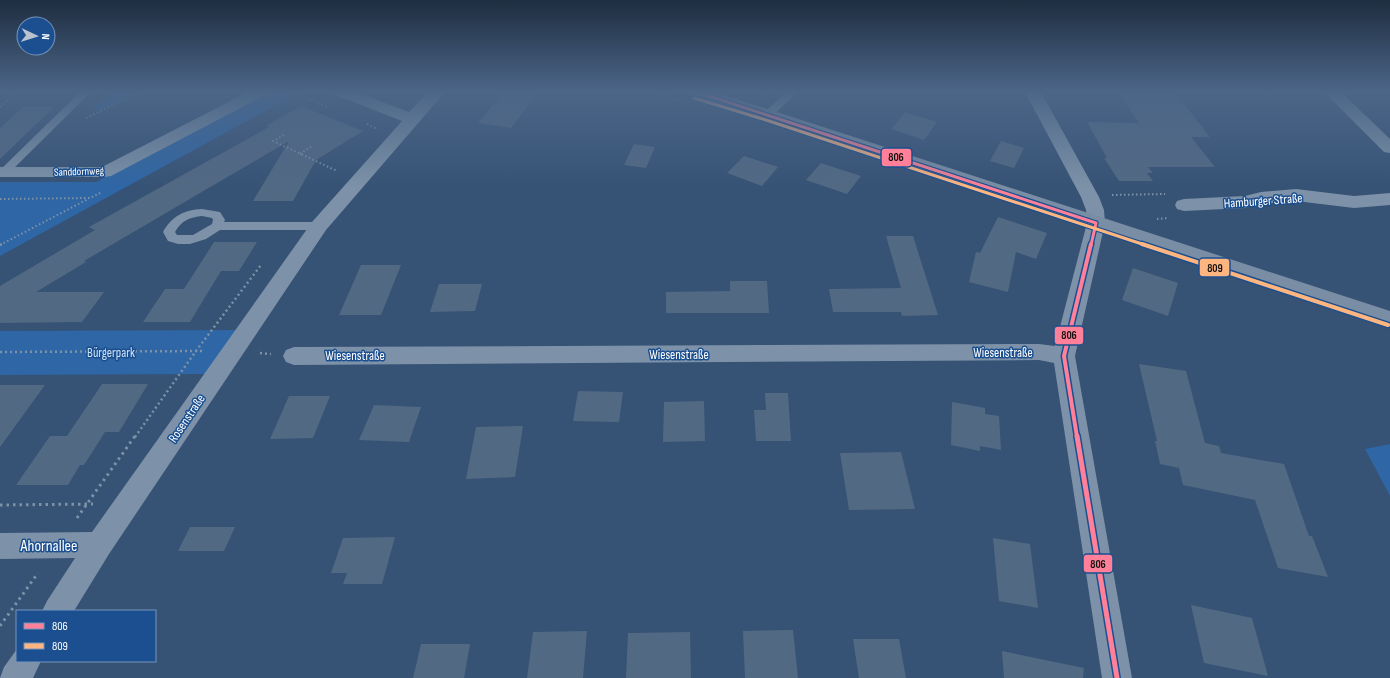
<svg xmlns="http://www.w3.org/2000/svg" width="1390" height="678" font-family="'Sofia Sans Condensed',sans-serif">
<rect width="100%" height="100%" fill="#365274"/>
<!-- green -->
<path fill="#2f66a5" d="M112,92H124L132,95L99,111L94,110Z
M266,92H300L0,256V182H96Z
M236,330L207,374L0,375V331Z
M1390,444V496L1365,449Z"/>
<!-- building -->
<path fill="#526984" d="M504,92H538L511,128L478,123Z
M1119,94H1176L1210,137H1191L1215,167H1148L1153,173H1147L1153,181H1119L1104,158H1107L1087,122L1139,123Z
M301,106L363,131L316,160L293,201H253L289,141L84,261L86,262L36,292H104L82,322L0,323V286L95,230L89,227L269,127L266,126Z
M23,107H54L0,159V128Z
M905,112L937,122L924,140L891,129Z
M1001,141L1024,148L1014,168L990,161Z
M634,144L655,147L646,168L624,165Z
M744,156L778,167L762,186L727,173Z
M821,163L861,176L847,194L806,180Z
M998,217L1047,233L1036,259L1016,252L1008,292L969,282L976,252L980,253Z
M886,236H913L938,315L902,316L901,312H833L829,289L901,288Z
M214,242H257L239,271H221L190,322H143L165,289H184Z
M361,265H401L381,315H339Z
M1133,268L1178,283L1168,316L1122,300Z
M730,281H767L769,313H666V292L730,291Z
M439,284H482L475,311L430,312Z
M1139,364L1186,371L1205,443L1219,446L1221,453L1284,464L1309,536H1312L1328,577L1278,568L1255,500L1183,485L1179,468L1160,464L1155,441H1157Z
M102,384H148L119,432H105L84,465H80L68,485H16L50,436H67Z
M0,385H45L0,447Z
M578,391L623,392L619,422L573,421Z
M765,393H788L791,441H756L754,410H766Z
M289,396H330L313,438L270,439Z
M704,401L705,441L663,442L664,402Z
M952,402L985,408V414L999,416L1001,450L980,446V451L951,445Z
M374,405L421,407L409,442L359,440Z
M523,426L515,477L466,479L476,427Z
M901,452L915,509L849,510L840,453Z
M190,527H235L224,551H178Z
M395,537L382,584H343L347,573H331L343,538Z
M993,538L1030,544L1038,608L999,601Z
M1191,605L1252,618L1268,676L1204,663Z
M793,630L798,678H745L743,631Z
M587,631L583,678H527L533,632Z
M690,632L691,678H626L628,633Z
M853,639H899L906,678H859Z
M421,644H470L464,678H413Z
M1002,651L1084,668L1083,678H1004Z"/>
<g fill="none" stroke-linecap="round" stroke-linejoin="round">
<!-- path-far2 -->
<path stroke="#7d92a8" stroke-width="2" stroke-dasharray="1.5 2.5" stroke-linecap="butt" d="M292,92L327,107
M654,92L678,100
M0,107L16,92
M86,118L141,92
M367,124L377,129
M284,135L273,141L337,171
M300,154L312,146
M1112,195L1165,194
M0,199L90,198L102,192
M1157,219L1168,218
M0,245L88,199"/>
<!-- path-far1 -->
<path stroke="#7d92a8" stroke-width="2.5" stroke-dasharray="2 3" stroke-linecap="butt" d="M0,245L2,244
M0,352L203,351
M260,353L271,354
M135,437L196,351L261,265"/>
<!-- path -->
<path stroke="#7d92a8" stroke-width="3" stroke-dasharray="2.5 4" stroke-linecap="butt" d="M0,505L93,504
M77,518L135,436
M0,626L38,573"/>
<!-- lane -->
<path fill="#7d92a8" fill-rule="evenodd" d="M80,92H91L8,174H0V170Z
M787,92H798L772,116H764L763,114L764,112Z
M202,209L220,212L225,220L224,222H319L323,223L325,226L323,229L319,230H220L206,239L190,244H178L168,241L163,232C172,216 184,210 202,209ZM202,216L212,218L213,220L212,224L193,235H177L175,232C181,221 190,217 202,216Z"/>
<!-- street -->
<path fill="#7d92a8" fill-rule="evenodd" d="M248,92H268L265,95L111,176L105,177H0V167H102Z
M333,92H356L409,112L428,92H445L326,230L109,554L74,611H42L47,601L75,558L0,559V533L92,532L312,222L402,121L336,95Z
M1025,92H1041L1099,197L1104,210L1105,223L1075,356L1132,678H1102L1054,363L1039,360L294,365L286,362L283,356L286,350L294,347L1039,344L1055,346L1087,223L1086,210L1081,197Z
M1324,92H1341L1390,139V153L1384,152Z
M1296,189L1354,196L1390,193V205L1354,208L1296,201L1261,204L1245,208L1184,211L1177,209L1175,205L1177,201L1184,199L1245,196L1261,192Z
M17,649V661H41L33,678H0L4,667Z"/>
<!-- secondary -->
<path fill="#798da4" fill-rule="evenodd" d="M688,92H713L774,111L1390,311V327L762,117L691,95Z"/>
<!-- bus-1-far2 casing -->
<g stroke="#1b4f8f" stroke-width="5.5">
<path id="bus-1-far2" d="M697,92L1096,223
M1091,245L1096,223"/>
</g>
<!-- bus-1-far1 casing -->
<g stroke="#1b4f8f" stroke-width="7">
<path id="bus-1-far1" d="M1077,437L1064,356L1091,244"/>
</g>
<!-- bus-1 casing -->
<g stroke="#1b4f8f" stroke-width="8">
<path id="bus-1" d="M1077,436L1117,678"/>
</g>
<!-- bus-2-far1 casing -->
<g stroke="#1b4f8f" stroke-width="5.5">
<path id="bus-2-far1" d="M694,98L766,120L1145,245"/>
</g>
<!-- bus-2 casing -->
<g stroke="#1b4f8f" stroke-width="7">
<path id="bus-2" d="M1142,244L1388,325"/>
</g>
<!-- bus-1-far2 -->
<use href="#bus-1-far2" stroke="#ff8098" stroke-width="3"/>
<!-- bus-1-far1 -->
<use href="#bus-1-far1" stroke="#ff8098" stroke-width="4"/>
<!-- bus-1 -->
<use href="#bus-1" stroke="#ff8098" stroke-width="5"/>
<!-- bus-2-far1 -->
<use href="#bus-2-far1" stroke="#ffb580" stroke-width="3"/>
<!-- bus-2 -->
<use href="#bus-2" stroke="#ffb580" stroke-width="4"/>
</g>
<!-- sky -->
<linearGradient id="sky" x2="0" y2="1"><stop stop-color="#1e2d40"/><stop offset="0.49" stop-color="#4c6688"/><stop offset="1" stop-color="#4c6688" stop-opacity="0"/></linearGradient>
<rect width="1390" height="187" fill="url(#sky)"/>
<g text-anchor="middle" stroke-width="3" stroke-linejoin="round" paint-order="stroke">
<!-- far-street labels -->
<g font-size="11" fill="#fff" stroke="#1b4f8f">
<text transform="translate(79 171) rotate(-2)" y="4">Sanddornweg</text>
</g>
<!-- street labels -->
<g font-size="13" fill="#fff" stroke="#1b4f8f">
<text transform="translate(1263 200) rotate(-4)" y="5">Hamburger Straße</text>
<text x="1003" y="357">Wiesenstraße</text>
<text x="679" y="359">Wiesenstraße</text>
<text x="355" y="360">Wiesenstraße</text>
<text transform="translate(186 418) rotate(-56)" y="5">Rosenstraße</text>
</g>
<!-- park labels -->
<g font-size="13" fill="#cfe3fa" stroke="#1b4f8f">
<text x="111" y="357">Bürgerpark</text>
</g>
<!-- near-street labels -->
<g font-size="16" fill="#fff" stroke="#1b4f8f">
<text x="49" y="551">Ahornallee</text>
</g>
</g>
<g stroke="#1b4f8f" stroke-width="1.5">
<rect x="881" y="148" width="31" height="19" rx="4" fill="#ff8098"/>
<rect x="1199" y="258" width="31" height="19" rx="4" fill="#ffb580"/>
<rect x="1054" y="326" width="30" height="19" rx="4" fill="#ff8098"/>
<rect x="1083" y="554" width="30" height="19" rx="4" fill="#ff8098"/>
</g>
<g font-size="11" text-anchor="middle" font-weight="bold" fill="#111">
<text x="896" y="161">806</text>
<text x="1215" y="272">809</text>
<text x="1069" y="339">806</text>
<text x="1098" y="568">806</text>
</g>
<!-- legend -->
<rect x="16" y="610" width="140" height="52" fill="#1b4f8f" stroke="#7695bc"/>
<rect x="24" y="623" width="20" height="6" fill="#ff8098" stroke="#7695bc"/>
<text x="52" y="630" font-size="12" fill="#ffffff">806</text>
<rect x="24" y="643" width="20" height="6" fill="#ffb580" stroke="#7695bc"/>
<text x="52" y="650" font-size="12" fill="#ffffff">809</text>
<!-- north arrow -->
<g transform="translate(36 36) rotate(94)"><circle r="19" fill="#1b4f8f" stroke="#7695bc"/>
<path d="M0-3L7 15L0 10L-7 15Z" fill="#b9c2ce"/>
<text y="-6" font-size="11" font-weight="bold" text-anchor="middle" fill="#ffffff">N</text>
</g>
</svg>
